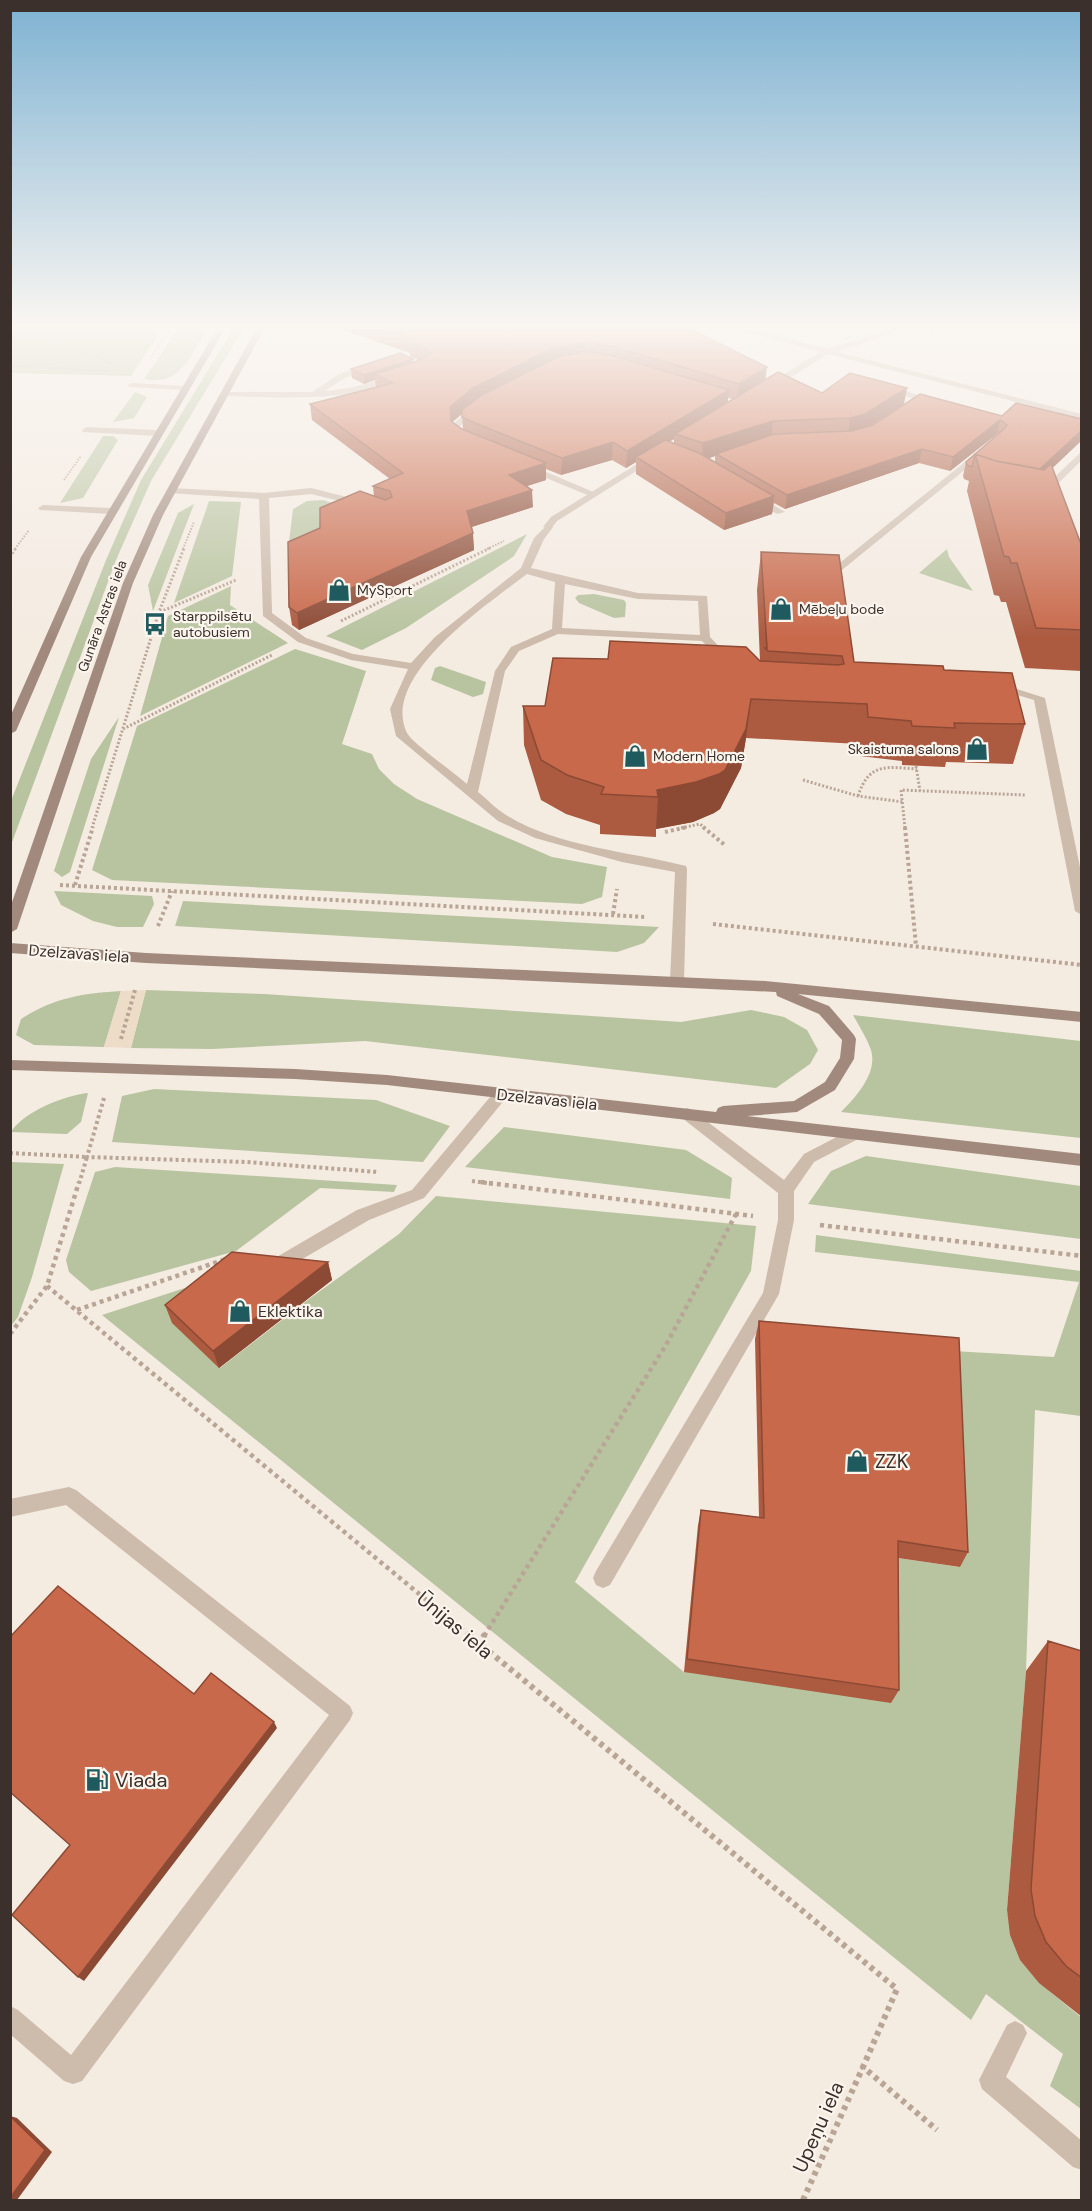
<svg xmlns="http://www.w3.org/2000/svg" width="1092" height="2211" font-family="'DM Sans',sans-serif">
<rect width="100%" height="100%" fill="#f4ebe1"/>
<!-- green -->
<path fill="#b8c4a0" d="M11,329H162L131,376L11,373Z
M178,329H207C190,355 181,387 144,379Z
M233,329H243L151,481L116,560L11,845V801L106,560L141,480Z
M135,392L147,397L134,418L113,422Z
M103,436H113L118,440L83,498L60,503Z
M323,500L347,508L320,536L288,550L293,509L307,501Z
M209,501L241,502L232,576L174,603Z
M194,504L153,611L148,585L178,513Z
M527,534L514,556L504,563L406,628L362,650L326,636Z
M947,549L949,557L973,591L919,573Z
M231,586L230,605L288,643L140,716L168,616Z
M594,594L624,600L626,603L625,617L614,618L579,603L575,598L578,595Z
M295,649L366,671L342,744L372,754L379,769L394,784L417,799L552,857L607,867L602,897L582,904L112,880L92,870L137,726Z
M440,666L486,682L483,694L473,697L431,680L435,668Z
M119,717L70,872L62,877L54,871L91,759Z
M54,891L152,896L154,904L143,927H117L93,921L61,905Z
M183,901L659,927L644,943L617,952L175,926Z
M146,990L264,994L681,1022L751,1010L784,1017L807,1030L818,1050L810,1064L776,1088L365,1041L212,1049L131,1048Z
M121,991L104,1047L34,1045L16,1035L21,1019C53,998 84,993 121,991Z
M853,1015L1081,1041V1138L841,1112C856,1097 878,1073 871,1050C867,1038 859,1026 853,1015Z
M154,1089L376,1100L450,1126L423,1162L112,1142L122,1096Z
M88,1093L81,1122L67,1134L11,1132C23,1112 65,1095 88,1093Z
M504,1127L686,1150L732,1178L730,1199L465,1167Z
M866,1156L1081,1186V1239L808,1204L831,1171Z
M11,1162L64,1164L32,1277L18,1317L11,1326Z
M115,1167L397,1185L394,1192L320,1188L236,1251L91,1291L69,1272L66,1260L95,1172Z
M436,1196L756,1226L751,1271L575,1582L684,1672L891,1557L959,1567L953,1351L1054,1357L1079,1282L815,1252L816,1235L1081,1271V1416L1035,1410L1026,1671L1007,1910C1015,1968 1038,1982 1081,2017V2109L1050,2086L1063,2054L986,1994L971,2020L102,1315L237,1271L220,1368L309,1299L399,1234Z"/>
<!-- plaza -->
<path fill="#ecdcc8" d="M146,990L131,1048L104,1047L121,991Z"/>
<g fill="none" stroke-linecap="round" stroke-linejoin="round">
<!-- path-far4 -->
<path stroke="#b9a596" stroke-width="2" stroke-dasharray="1.5 1.5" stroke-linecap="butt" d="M27,329L114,364
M930,333L940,329
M151,357L170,329
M10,366L109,371
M64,480L81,456
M15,549L29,530
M183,549L194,522
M487,549L504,541"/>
<!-- path-far3 -->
<path stroke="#b9a596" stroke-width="3" stroke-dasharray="2 2" stroke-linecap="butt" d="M10,557L16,548
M160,612L236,580
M341,621L490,548
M123,729L272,655
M916,766L920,791
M803,780L858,796L903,802
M858,796C869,762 887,767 917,769
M92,828L159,612L184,548
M681,828L700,824L705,828
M905,828L901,790L1025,795"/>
<!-- path-far2 -->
<path stroke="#b9a596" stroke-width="4" stroke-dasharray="3 3" stroke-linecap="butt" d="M703,827L726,846
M905,827L916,946
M665,832L687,827
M60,885L646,917
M75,885L93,827
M613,914L617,889
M713,924L1082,965
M158,926L172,891
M121,1039L135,990
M104,1098L87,1157L246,1162L378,1172
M10,1153L87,1157L79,1184
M472,1181L494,1184"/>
<!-- path-far1 -->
<path stroke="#b9a596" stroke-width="4.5" stroke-dasharray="4 4" stroke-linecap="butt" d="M481,1182L753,1216
M820,1225L1082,1256
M47,1286L470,1636
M77,1310L226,1259
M10,1334L47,1286L79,1182
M484,1636L666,1345L736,1214"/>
<!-- path -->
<path stroke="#b9a596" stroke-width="6" stroke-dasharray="4.5 4.5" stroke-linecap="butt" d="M468,1634L897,1989L863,2067L937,2130
M478,1645L485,1634
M803,2200L863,2067"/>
<!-- service -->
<path fill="#cdbbac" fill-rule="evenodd" d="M371,364L375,366L374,368L345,378L325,391L349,388L393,377L397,379C362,403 267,397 224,396L220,394L224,392H312L339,374Z
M132,383L185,386L189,388L185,390L129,387L128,385Z
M884,386H890L940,402L933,404L884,390Z
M474,406L481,408L460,426L461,435L470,441L463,443L453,436L452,425Z
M86,427L157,430L161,433L157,436L83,432L82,430Z
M1082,451V460L1045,496H1039V492Z
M976,453L983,455L842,570H836V566Z
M524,465H530L598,494L590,496L524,469Z
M171,488L264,493L311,488L367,502V506L364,507L311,494L269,498L272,613L306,638L353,654L411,663L435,637L521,568L534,538L548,524L553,527L544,539L531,568L638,593L707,596L710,637L730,658V662H722L702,641L558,634L519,651L505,671L478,792C487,799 496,809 506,815C558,847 628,851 686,866L687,869L684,981L682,984H672L670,981L675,872L622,862L535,838L498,821L396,736L390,709L408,669L351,660L298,642L263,616L259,499L168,493L166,491ZM527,574L555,582L552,629L511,647L495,671L467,784C456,774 412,743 407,733C379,676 489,603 527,574ZM565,584L638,599L698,601L700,635L562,628Z
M753,496H759L785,512L777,514L753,500Z
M43,505L111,508L116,511L111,514L40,510L38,508Z
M998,683L1045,698L1082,877V915L1075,911L1034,700L994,688V684Z
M501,1088L506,1090L508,1094L506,1098L424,1198L369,1220L287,1268L281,1270L275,1268L273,1263L275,1258L357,1210L412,1190L496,1090Z
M687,1108L692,1110L784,1180L804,1154L850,1130H860L863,1134L860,1138L814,1162L794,1191V1220L779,1294L610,1585L603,1588L596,1585L593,1578L596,1571L763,1293L778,1220V1193L682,1118L679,1114L682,1110Z
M69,1487L76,1490L350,1706L353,1713L350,1720L82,2081L73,2084L64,2081L10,2034V2006L18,2010L71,2055L329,1715L66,1505L10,1517V1499Z
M1015,2021L1023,2025L1027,2033L1006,2077L1082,2141V2170L1073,2167L982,2089L979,2080L1007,2025Z"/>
<!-- minor -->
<path fill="#cdbbac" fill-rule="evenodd" d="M736,329H751L828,349L891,329H904L837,352L1082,414V419L828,354L774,388H768V384L820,352Z
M650,456L657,458L557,521L551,529L543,527L551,517Z"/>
<!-- secondary -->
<path fill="#a18a7d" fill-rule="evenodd" d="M217,329H225L91,557L16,731L10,734V717L81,557Z
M256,329H264L163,515L133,583L17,929L10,933V908L123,583L153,515Z
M10,943L146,953L765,981L1082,1012V1022L798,994L829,1006L854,1035L856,1039L854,1059L835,1090L797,1112L747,1116L1082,1154V1166L387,1085L295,1079L10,1070V1060L295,1069L387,1075L716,1112L718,1108L723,1106L794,1101L825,1082L840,1058L842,1040L819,1014L777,996L776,992L146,963L10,953Z"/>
</g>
<!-- wall -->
<path fill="#ac5a40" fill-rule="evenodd" d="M341,329H690L766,379L822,393L904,404L870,426L1002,416L1082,419V440L1052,468L1082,547V671L1025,668L1006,602H1001L999,596L994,595L967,491L969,481L964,479L963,476L966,462L998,435L997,434L950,471L919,463L785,509L774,503L772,514L724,530L636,474V462L626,468L612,460L561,475L546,469V480L526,486L533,507L472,527L474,550L299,630L292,625L289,607L320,528L374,497L373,486L390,479L312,420L310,404L376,387L375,380L364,384L352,378L351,369L414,362L418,360L410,356V353ZM728,398L733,399L728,402ZM462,414L463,430L452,422ZM674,439V444L669,442ZM715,456V462L709,458Z
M761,552L854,662L944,670L1025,724L1013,764L946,762L945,767L902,765V761L860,756L859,744L746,738L741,768L720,809L714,813L693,822L656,829V837L600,834V825L566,814L541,800L524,745L523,706H545L608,659L760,661L757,590Z
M328,1262L332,1280L219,1368L172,1323L165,1305Z
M759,1321L968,1552L960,1567L898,1558L899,1690L891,1703L684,1672L698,1525L701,1510L759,1517L755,1339Z
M1048,1641L1082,1651V2017L1039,1983L1020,1960L1010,1935L1007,1910L1026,1671Z"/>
<!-- shaded-wall -->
<path fill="#8c4a34" d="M586,343V359L474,404L451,423L450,407L473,388L551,349Z
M413,359L414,368L375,374V380L364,384V375Z
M767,367L765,383L737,400L739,384Z
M907,388L904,404L862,431L848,435L850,418Z
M729,390L727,406L675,434L674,439L640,460L636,457V462L626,468L627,451Z
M1000,420L997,434L950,471L953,457Z
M773,421L771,438L716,454L715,456L702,461L703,443Z
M1082,430V440L1040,480L1039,470Z
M613,442L612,460L561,475L562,458Z
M922,449L919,463L785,509L787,495Z
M546,463V480L509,492V475Z
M532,490L533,507L468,528L467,511Z
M774,496L772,514L724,530L726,513Z
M473,533L474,550L299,630L297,613Z
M751,699L746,738L741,768L720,809L714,813L693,822L656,829L658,797L657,790Z
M328,1262L332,1280L219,1368L213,1351Z
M274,1722L277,1728L84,1981L78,1977Z
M10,2116L17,2118L52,2152L17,2200H10Z"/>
<!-- building -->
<path fill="#c8694b" stroke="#8c4a34" stroke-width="1.5" d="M386,329H690L767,367L739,384L615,347L586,343L551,349L473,388L450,407L451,421L462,429L546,463L509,475L532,490L467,511L473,533L297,613L289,607L288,542L320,528V508L360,491L385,500L392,497L390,491L373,486L403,473L310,404L393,383L375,374L420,360L432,353L409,340L414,339Z
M586,351L610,355L729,390L627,451L613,442L562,458L470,421L462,417V410L482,395L558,357Z
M400,353L413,359L364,375L351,369Z
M778,372L822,393L850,373L907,388L865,414L850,418L773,421L703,443L675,434Z
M920,394L1002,416L1016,403L1082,419V430L1040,469L996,461L975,454L972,467L967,465L966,462L1005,428L1007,425L1000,420L953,457L922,449L787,495L716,454L774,434L852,431L873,425Z
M665,440L699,453L774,496L726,513L636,457Z
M975,454L996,461L1044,470L1051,464L1082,547V630L1036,628L1017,563H1011L1009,557L1004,556Z
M761,552L839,555L854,662L943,666L944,670L1012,673L1025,724L954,723L955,728L912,726L911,721L868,717L867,704L751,699L746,729L725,770L719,774L696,782L657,790L658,797L601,794L604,787L567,775L541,760L523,706H545L553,658L608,659L610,641L746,647L760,661L838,665L844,664L842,656L768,651L765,648H767Z
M232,1252L328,1262L213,1351L165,1305Z
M759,1321L959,1338L968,1552L898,1541L899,1690L687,1659L701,1510L764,1518Z
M58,1586L194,1694L211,1673L274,1722L78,1977L12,1915L70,1845L10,1792V1637Z
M1048,1641L1082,1651V1978L1066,1966L1046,1942L1035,1916L1031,1889Z
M10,2116L45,2150L10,2198Z"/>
<!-- sky -->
<linearGradient id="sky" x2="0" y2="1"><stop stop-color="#7eb2d2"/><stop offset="0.51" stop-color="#faf6f2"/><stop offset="1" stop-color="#faf6f2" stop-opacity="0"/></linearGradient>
<rect width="1092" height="639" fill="url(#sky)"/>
<!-- icons -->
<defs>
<g id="shop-bare" transform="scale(1.8)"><path d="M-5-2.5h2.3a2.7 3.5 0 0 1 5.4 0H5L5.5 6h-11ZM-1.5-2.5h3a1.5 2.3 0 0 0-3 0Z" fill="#1f5a5e" stroke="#fbf5ee" stroke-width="2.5" paint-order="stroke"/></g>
<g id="bus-bare" transform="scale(1.8)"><path d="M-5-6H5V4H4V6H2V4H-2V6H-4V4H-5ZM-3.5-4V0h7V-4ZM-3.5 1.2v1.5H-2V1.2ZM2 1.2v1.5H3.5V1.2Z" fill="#1f5a5e" stroke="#fbf5ee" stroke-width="2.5" paint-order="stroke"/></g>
<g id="fuel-bare" transform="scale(1.8)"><path d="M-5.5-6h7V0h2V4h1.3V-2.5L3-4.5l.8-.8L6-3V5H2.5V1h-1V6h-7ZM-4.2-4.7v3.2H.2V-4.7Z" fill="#1f5a5e" stroke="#fbf5ee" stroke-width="2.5" paint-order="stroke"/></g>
</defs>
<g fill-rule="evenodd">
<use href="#shop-bare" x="339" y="590"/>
<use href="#shop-bare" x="781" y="609"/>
<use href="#bus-bare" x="155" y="624"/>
<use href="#shop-bare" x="977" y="749"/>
<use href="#shop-bare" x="635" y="756"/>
<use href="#shop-bare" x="240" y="1311"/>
<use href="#shop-bare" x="857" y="1461"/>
<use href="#fuel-bare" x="97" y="1780"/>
</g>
<g text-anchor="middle" stroke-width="4.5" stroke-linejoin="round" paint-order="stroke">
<!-- far-poi labels -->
<g font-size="14" fill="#3b302b" stroke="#fbf5ee" text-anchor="start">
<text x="357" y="595">MySport</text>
<text x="799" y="614">Mēbeļu bode</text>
<text x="173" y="621">Starppilsētu<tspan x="173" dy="16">autobusiem</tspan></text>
<text x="959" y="754" text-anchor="end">Skaistuma salons</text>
<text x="653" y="761">Modern Home</text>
</g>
<!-- far-street labels -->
<g font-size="14" fill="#3b302b" stroke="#fbf5ee">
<text transform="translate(102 616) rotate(-70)" y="5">Gunāra Astras iela</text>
</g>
<!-- street labels -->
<g font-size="16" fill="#3b302b" stroke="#fbf5ee">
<text transform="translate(79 953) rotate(4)" y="6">Dzelzavas iela</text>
<text transform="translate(547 1099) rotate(6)" y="6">Dzelzavas iela</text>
</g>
<!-- poi labels -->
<g font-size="16" fill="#3b302b" stroke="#fbf5ee" text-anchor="start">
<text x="258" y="1317">Eklektika</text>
</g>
<!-- near-poi labels -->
<g font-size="20" fill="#3b302b" stroke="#fbf5ee" text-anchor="start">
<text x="875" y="1468">ZZK</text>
<text x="115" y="1787">Viada</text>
</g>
<!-- near-street labels -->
<g font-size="20" fill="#3b302b" stroke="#fbf5ee">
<text transform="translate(455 1625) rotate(40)" y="7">Ūnijas iela</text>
<text transform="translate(818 2127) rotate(-66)" y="7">Upeņu iela</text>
</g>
</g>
<!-- border -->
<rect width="1092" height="2211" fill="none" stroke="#3b302b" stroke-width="24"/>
</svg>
